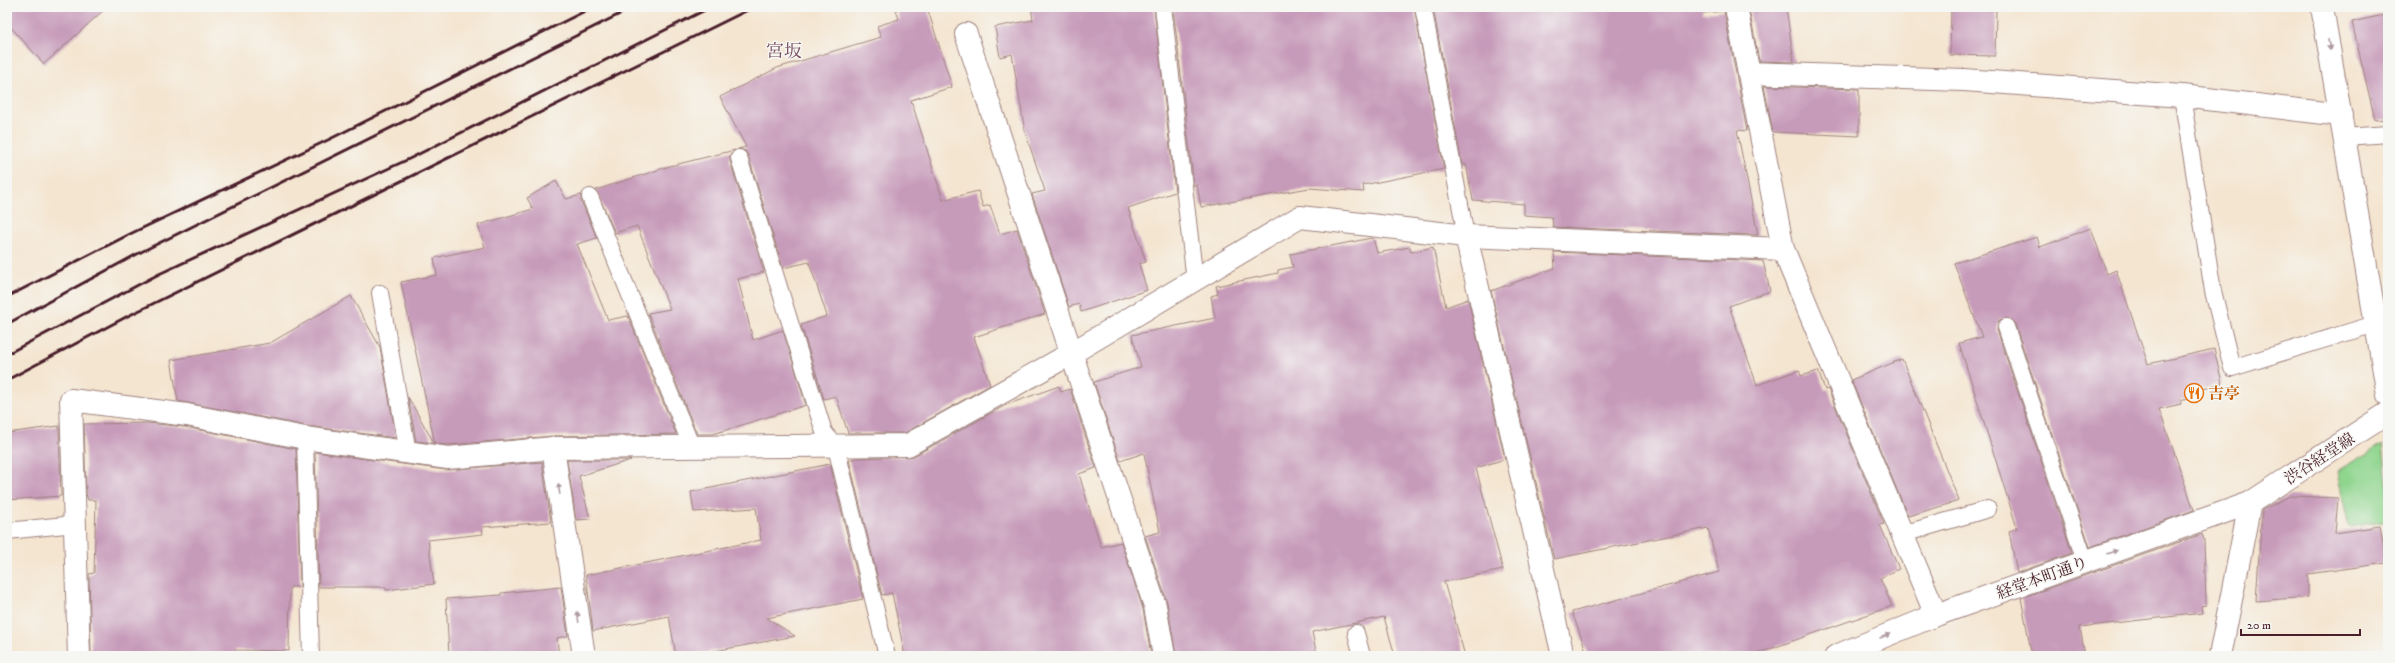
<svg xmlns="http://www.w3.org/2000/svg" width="2395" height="663" font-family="'IM FELL DW Pica','Noto Serif JP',serif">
<rect width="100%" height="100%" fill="#f6f6f2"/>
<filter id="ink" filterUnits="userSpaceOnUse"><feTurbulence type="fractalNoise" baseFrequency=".025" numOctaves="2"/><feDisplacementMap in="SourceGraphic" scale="8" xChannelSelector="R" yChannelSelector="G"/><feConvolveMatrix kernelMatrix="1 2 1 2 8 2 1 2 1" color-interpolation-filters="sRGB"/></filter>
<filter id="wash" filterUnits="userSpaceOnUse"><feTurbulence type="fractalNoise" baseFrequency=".012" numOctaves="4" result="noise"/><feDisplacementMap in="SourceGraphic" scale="16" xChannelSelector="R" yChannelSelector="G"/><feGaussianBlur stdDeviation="0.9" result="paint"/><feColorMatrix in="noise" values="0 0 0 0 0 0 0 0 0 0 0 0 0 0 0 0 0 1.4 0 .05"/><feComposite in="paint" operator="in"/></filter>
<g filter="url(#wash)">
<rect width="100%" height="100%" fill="#f4e5d0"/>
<!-- green -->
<path fill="#8fd58e" stroke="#6c7a5c" d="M2383,444L2388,492V520L2349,527L2337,471Z"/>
<g id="blocks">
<!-- building -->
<path fill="#c69ab9" d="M7,7H107L44,64L7,23Z
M895,7H927L952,87L911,100L943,200L978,191L983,207L990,205L1000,234L1017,229L1045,314L974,337L990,385L905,433H848L836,396L824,399L801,325L827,316L809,262L783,268L748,155L745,151L738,149L746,147L720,97L777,68L881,37L877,26L899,19Z
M1031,7H1154L1175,192L1128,208L1146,262L1139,264L1147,290L1081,312L1079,304L1069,307L1032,194L1045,191L1025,132L1012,54L1000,57L995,27L1033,20Z
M1173,7H1414L1444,169L1363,185L1364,192L1309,188L1201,207L1197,185L1194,186Z
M1433,7H1702L1703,13L1724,11L1747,131L1737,130L1758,235L1553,227L1552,217L1524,215V204L1473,200L1466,164L1462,165Z
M1786,7L1794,62L1759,61L1749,9Z
M1951,9L1996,10L1995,56L1950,55Z
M2388,14V119L2375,120L2352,22Z
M1764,86L1859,89V136L1773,132Z
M735,150L730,156V161L764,272L738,279L753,340L783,330L806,405L713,434H697L648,313L670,309L637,226L615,233L596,190L670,166Z
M556,181L566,199L581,195V201L597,238L577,244L608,320L628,316L676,434L553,436L448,445L435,444L401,282L437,275L434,258L485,247L478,225L533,209L527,198Z
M2091,228L2107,274L2116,270L2148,364L2214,349L2222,383L2200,389L2201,395L2180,400L2181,404L2159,409L2194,510L2090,547L2015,324L2008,318L1999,320L1997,330L2072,553L2017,573L2009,531L2017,528L1959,343L1982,337L1954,263L2037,237L2040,247Z
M1372,238H1373L1377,253L1410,247L1411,252L1433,247L1446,307L1468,299L1505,459L1476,468L1503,570L1444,582L1465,656H1395L1384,617L1312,632L1317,656H1176L1167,602L1145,536L1160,532L1144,453L1120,461L1094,382L1141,367L1132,335L1215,318L1211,296L1218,294L1216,286L1278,273V270L1293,267L1290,254Z
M1554,252L1763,261L1770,291L1729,306L1757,385L1799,370L1801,376L1818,371L1825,390L1828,389L1884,524L1880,525L1899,569L1880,578L1892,606L1750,656H1588L1572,612L1719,572L1708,528L1554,559L1491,291L1555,268Z
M351,296L380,347L396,438L307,426L178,401L171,360L270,343Z
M1902,359L1959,501L1908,516L1851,380Z
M1059,386L1061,392L1070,389L1096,468L1079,474L1101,547L1121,542L1143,609L1151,656H905L892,593L882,595L849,460L856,458L914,456L1006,405Z
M408,397L434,443L416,441Z
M148,423L185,427L296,449L300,587H290L289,651L235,650V656H91L89,574L94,573L96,500H88L86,494L84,424Z
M59,426L61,496L7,500V433Z
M315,452L446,470L542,462L551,522L482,527L483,534L428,540L434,584L386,590L385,587H319Z
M567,460H631L579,476L590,519L576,520Z
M830,464L863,599L767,618L795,636L688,656H676L669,616L593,631L586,575L761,540L756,508L694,512L691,492Z
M2290,496L2338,498L2335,533L2380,526L2386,563L2308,574V597L2256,601L2262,510Z
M2202,534L2204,540L2206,605L2201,606L2202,613L2080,627L2085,656H2032L2021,598Z
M561,587L568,636L557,638L559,656H449L446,599L501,595V593Z"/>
</g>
</g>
<g filter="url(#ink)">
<use href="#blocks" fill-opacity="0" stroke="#9f827e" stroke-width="1"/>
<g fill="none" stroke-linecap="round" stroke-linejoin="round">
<!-- service casing -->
<g stroke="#9f827e" stroke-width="18">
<path id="service" d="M1163,7L1195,281
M1423,7L1466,236
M2182,96L2213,291L2232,368L2375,324
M2345,137L2388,134
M739,158L824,432L836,447L887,656
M590,197L691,445
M380,293L408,453
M2006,327L2085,561
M305,438L311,656
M7,531L75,524
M1903,534L1988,509
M1356,633L1362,656"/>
</g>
<!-- minor casing -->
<g stroke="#9f827e" stroke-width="24">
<path id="minor" d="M1736,7L1783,249L1936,615
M2322,7L2388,395
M966,34L1155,606L1164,656
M1749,73L1964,80L2182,96L2341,115
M1466,236L1563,656
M553,448L584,656
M79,656L71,400L187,415L305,438L448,458L553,448L908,445L1072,353L1300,217L1466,236L1783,249
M2220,656L2250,503"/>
</g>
<!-- secondary casing -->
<g stroke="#9f827e" stroke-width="24">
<path id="secondary" d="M1836,656L1936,615L2250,503L2388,413"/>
</g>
<!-- service -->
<use href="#service" stroke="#fff" stroke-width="16"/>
<!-- minor -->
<use href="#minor" stroke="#fff" stroke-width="22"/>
<!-- secondary -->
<use href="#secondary" stroke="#fff" stroke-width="22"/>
<!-- rail -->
<path stroke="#4a1f2b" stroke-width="3" d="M7,297L132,233L330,139L593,7
M7,324L141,252L634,7
M7,354L159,274L409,159L711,7
M7,380L126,317L754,7"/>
</g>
<!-- one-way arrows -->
<defs><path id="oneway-solid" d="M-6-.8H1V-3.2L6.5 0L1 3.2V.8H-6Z"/></defs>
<g fill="#ae9aa0">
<use href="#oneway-solid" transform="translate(2329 45) rotate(80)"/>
<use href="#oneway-solid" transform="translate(559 489) rotate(-98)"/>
<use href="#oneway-solid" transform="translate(2112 552) rotate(-19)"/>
<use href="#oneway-solid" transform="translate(578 617) rotate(-98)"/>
<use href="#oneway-solid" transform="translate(1885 636) rotate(-23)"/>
</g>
</g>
<!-- icons -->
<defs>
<g id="restaurant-ring" transform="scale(1)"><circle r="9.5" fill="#f6f6f2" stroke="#e8710a" stroke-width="1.5"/><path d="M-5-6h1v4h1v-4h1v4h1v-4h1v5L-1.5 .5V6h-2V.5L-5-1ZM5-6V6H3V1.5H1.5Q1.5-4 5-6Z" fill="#e8710a"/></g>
</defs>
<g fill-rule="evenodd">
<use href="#restaurant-ring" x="2194" y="393"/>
</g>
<g text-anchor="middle" stroke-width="3" stroke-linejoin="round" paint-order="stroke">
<!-- food labels -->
<g font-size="16" font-weight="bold" fill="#c56008" stroke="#f6f6f2" text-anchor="start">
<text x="2208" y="399">吉亭</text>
</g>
<!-- street labels -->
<g font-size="16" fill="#4a1f2b" stroke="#f6f6f2">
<text transform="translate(2319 458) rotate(-33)" y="6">渋谷経堂線</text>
<text transform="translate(2042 577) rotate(-20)" y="6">経堂本町通り</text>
</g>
<!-- quarter labels -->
<g font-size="18" fill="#754a5d" stroke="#f6f6f2">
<text x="784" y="57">宮坂</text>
</g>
</g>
<!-- margin -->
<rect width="2395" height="663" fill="none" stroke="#f6f6f2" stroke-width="24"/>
<!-- scale -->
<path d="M2241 629v6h119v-6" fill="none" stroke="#4a1f2b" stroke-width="2"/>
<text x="2247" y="629" font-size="12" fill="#4a1f2b" stroke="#f6f6f2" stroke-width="3" paint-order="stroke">20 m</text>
</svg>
